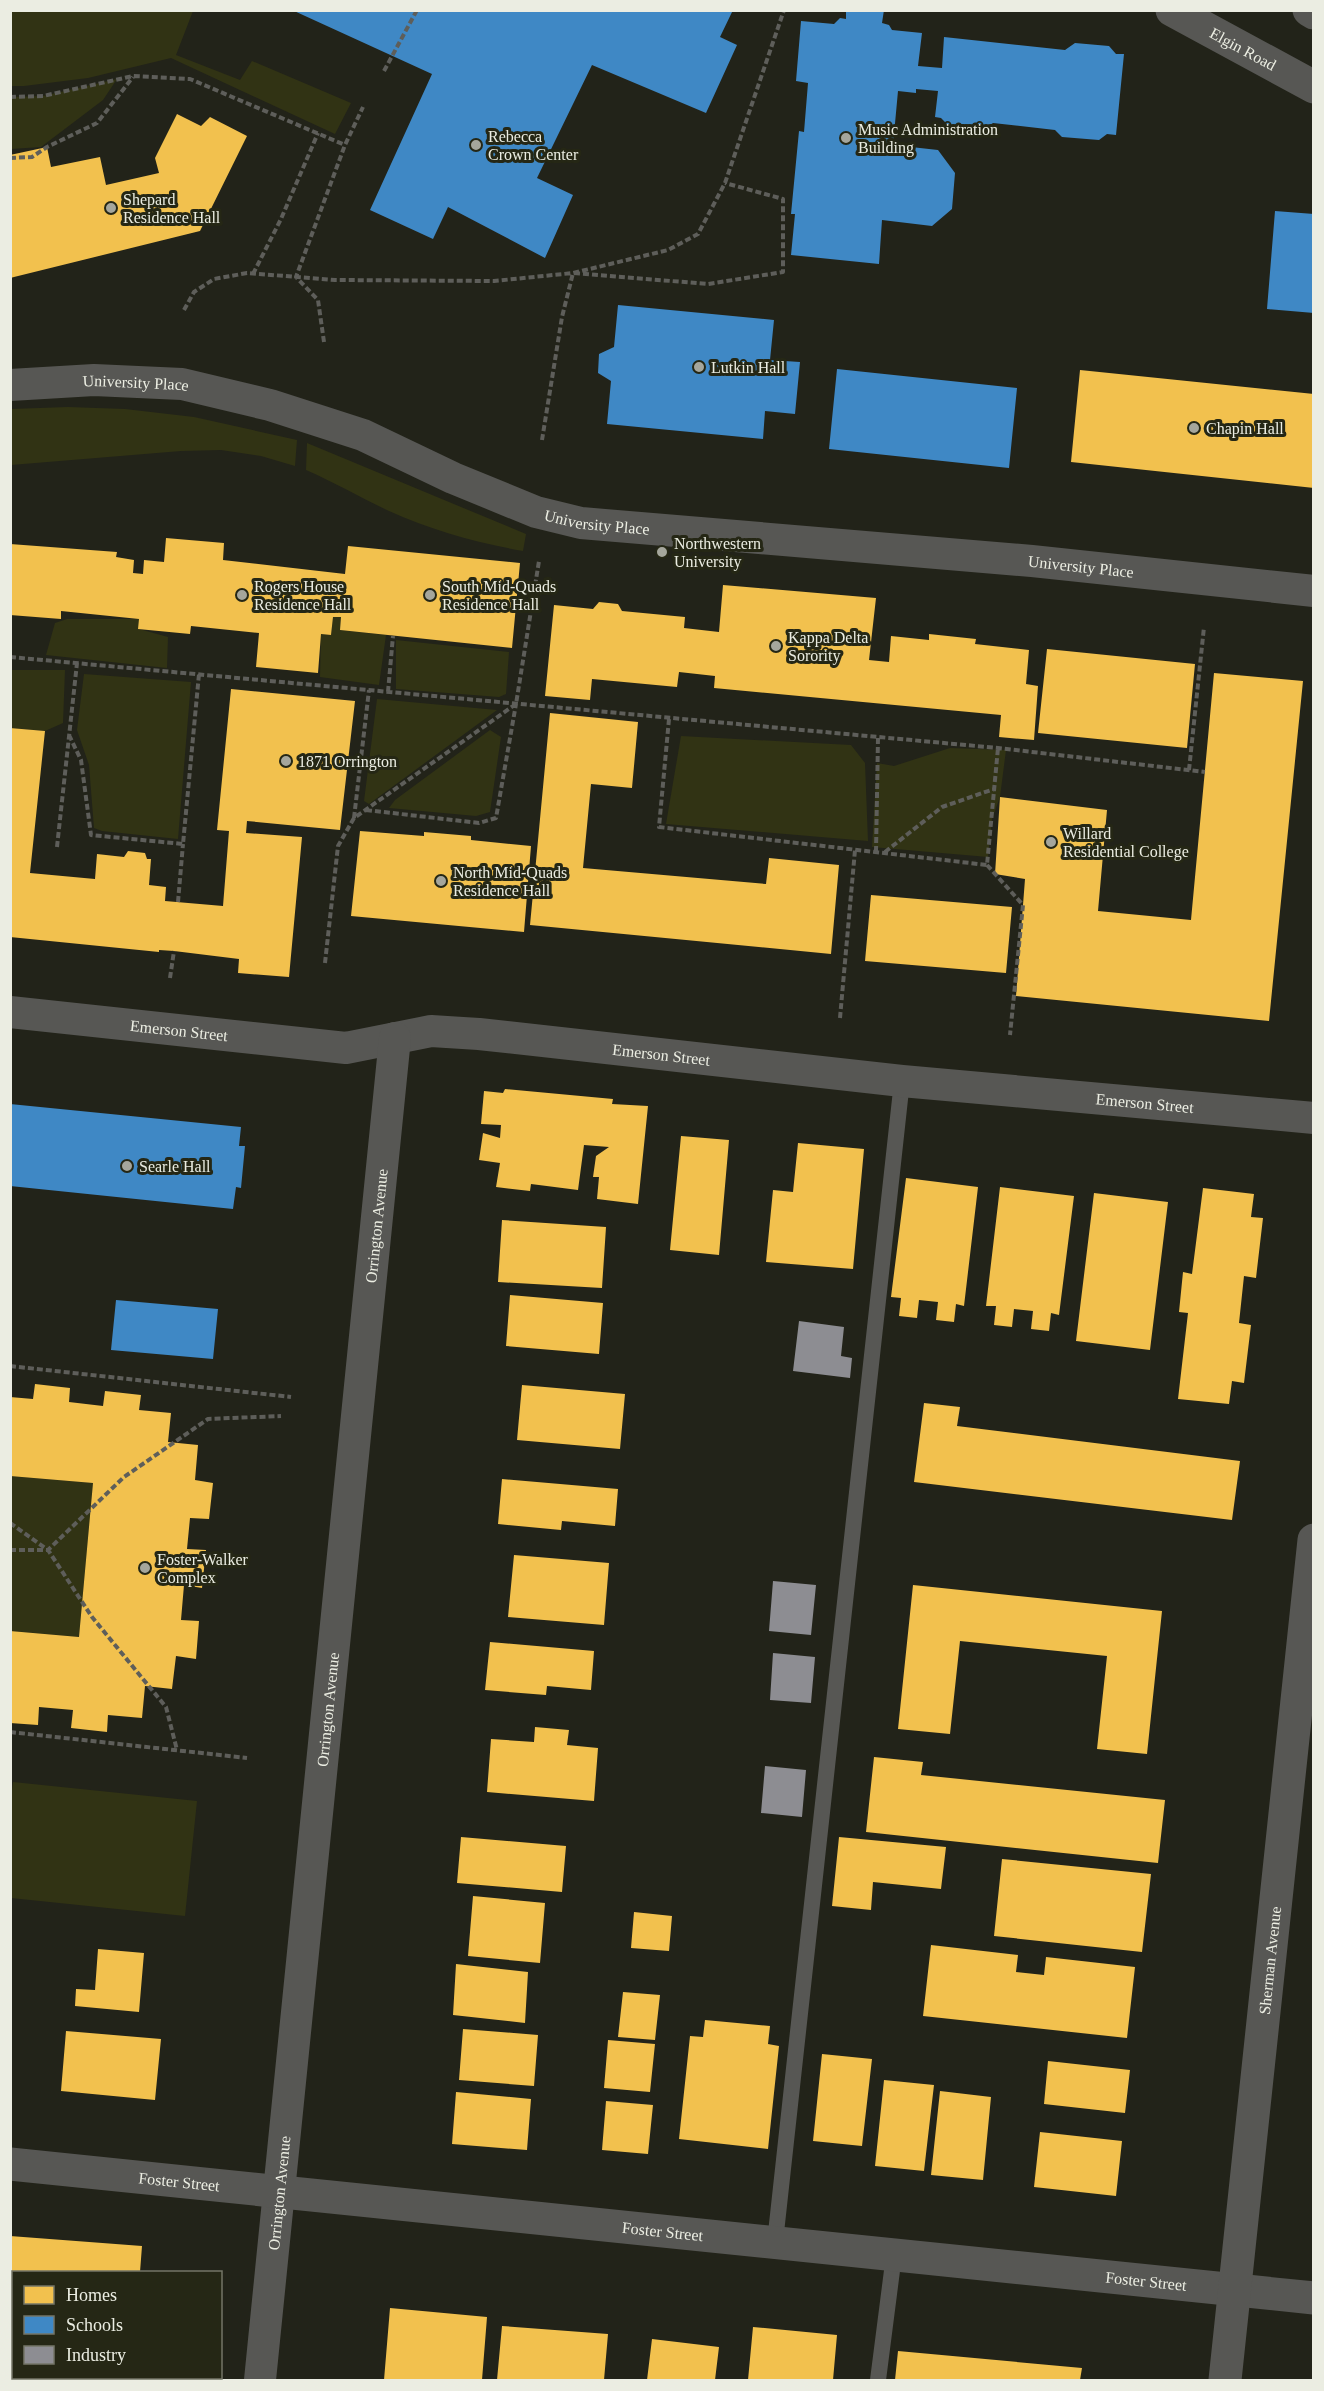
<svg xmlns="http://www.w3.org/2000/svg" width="1324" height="2391" font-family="'Times New Roman',serif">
<rect width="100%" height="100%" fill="#222319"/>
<!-- green -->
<path fill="#313314" d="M11,10L193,11L176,55L240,80L252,61L351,103L335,134L171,58L88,78L24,86H11Z
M117,79L103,100L41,147L11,149V97L43,96Z
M68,407L125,409L194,417L297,440L295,466L261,456L221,450L181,451L11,465V409Z
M307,443L526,534L523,551C477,543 431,530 389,511C361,498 334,482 306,470Z
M333,617H341L340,630L386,635L379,685L320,677L321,634L331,635Z
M67,619H139V629L168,637L167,668L46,655L55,623Z
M396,640L509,652L506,694L499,697L396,689Z
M11,670H65L63,723L45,731L11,728Z
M84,674L191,682L178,839L102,831L94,828L89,765L77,730Z
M377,699L497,710L369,804L364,801Z
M490,730L501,737L490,812L476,816L389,808L395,800Z
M681,736L851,745L865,763L868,841L666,824Z
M950,748L1006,750L1000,797L992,819L988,857L872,847L877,763L894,766Z
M10,1476L93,1483L79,1637L11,1631Z
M13,1782L197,1801L185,1916L11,1898L10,1805Z"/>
<!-- homes -->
<path fill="#f2c14e" d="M177,114L201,126L210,117L247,136L200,231L10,278V155L47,147L51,167L100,157L106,185L159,173L155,158Z
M1080,370L1314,394V488L1071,462Z
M166,538L224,543L223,560L345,574L348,546L520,563L512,648L340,630L341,617H333L331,635L321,634L318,673L256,667L259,633L191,626L190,634L138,629L139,619L61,611V619L10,615V544L117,552L116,557L134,560L133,573L143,574L144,560L164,562Z
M723,585L876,598L869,660L889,662L891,636L929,640V634L976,639L975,644L1029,650L1026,684L1038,686L1034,740L999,737L1001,715L714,688L715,676L679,672L677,687L592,679L590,700L545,696L554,605L593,609L599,602L618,604L622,611L685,617L684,628L719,632Z
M1047,649L1195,664L1187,748L1038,733Z
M1214,673L1303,681L1269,1021L1016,996L1025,879L995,874L1000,797L1107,810L1098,911L1191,920Z
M231,689L355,701L340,830L247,821L246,833L302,837L289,977L238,973L239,959L174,951L159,950V952L10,937V728L45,731L30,873L95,879L97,854L124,857L128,851L145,853L147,859H151L149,885L166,887L165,901L223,906L229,831L217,830Z
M550,713L638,722L632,788L591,784L583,868L766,884L769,858L839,865L831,954L530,925Z
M360,831L424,836V832L471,836V840L531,846L524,932L351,916Z
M871,895L1012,907L1006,973L865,961Z
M505,1089L613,1099L612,1104L648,1106L638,1204L597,1199L599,1177H593L596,1156L609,1147L584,1145L578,1190L531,1184L530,1191L496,1187L500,1163L479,1160L483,1133L500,1138L501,1125L481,1124L484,1091L503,1093Z
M681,1136L729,1140L719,1255L670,1250Z
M798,1143L864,1149L853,1269L766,1262L773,1190L793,1192Z
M906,1178L978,1187L964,1306L956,1304L954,1322L936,1320L938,1302L919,1300L917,1318L899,1316L901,1298L891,1297Z
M1000,1187L1074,1196L1059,1315L1051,1313L1049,1331L1031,1329L1033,1311L1014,1309L1012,1327L994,1325L996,1306H986Z
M1203,1188L1254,1194L1251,1217L1263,1218L1256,1278L1244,1276L1239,1323L1251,1325L1244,1383L1232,1381L1229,1404L1178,1399L1188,1313L1179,1312L1183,1272L1192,1274Z
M1094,1193L1168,1202L1150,1350L1076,1341Z
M502,1220L606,1227L602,1288L498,1282Z
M510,1295L603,1303L599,1354L506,1346Z
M35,1384L70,1388L69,1402L103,1406L105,1391L141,1395L139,1410L171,1413L168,1442L198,1445L195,1480L213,1483L209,1519L190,1518L187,1549L206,1550L202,1588L184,1585L181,1620L199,1621L196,1659L176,1656L172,1689L145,1686L142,1718L108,1715L107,1732L71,1728L73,1710L39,1707L38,1725L10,1723V1631L79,1637L93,1483L10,1476V1397L33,1399Z
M522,1385L625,1394L620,1449L517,1440Z
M924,1403L960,1407L957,1426L1240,1461L1232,1520L914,1482Z
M502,1479L618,1489L615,1526L562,1521L561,1530L498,1524Z
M514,1555L609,1563L604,1625L508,1617Z
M913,1585L1162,1611L1147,1754L1097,1749L1107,1656L960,1641L950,1734L898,1729Z
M490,1642L594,1651L591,1690L547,1686L546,1695L485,1690Z
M535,1727L569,1730L567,1745L598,1748L594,1801L487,1792L491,1739L534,1742Z
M874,1757L923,1762L921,1775L1165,1800L1158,1863L866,1832Z
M461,1837L566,1846L562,1892L457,1883Z
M839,1837L946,1847L941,1889L873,1882L871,1910L832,1906Z
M1002,1859L1151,1874L1142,1952L994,1936Z
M473,1896L545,1903L540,1963L468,1956Z
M634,1912L672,1916L669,1951L631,1948Z
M931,1945L1018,1955L1016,1972L1044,1975L1046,1957L1135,1967L1127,2038L923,2016Z
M98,1949L144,1953L139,2012L75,2006L76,1989L95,1990Z
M456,1964L528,1972L525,2023L453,2015Z
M623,1992L660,1995L655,2040L618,2037Z
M705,2020L770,2026L768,2044L779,2046L768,2149L679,2139L690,2036L703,2037Z
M463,2029L538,2035L534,2086L459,2080Z
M66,2031L161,2039L155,2100L61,2091Z
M608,2040L655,2044L650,2092L604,2088Z
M822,2054L872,2059L862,2146L813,2141Z
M1048,2061L1130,2070L1125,2113L1044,2104Z
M884,2080L934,2085L924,2171L875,2166Z
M940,2091L991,2097L983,2180L931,2175Z
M456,2092L531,2099L527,2150L452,2144Z
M606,2101L653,2105L648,2154L602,2150Z
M1040,2132L1122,2141L1116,2196L1034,2187Z
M10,2236L142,2246L140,2272H14V2331H10Z
M390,2308L487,2317L482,2380H384Z
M502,2326L608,2334L604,2380H497Z
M753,2327L837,2335L833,2380H748Z
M652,2339L719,2347L715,2380H647Z
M898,2351L1082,2368L1080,2380H895Z
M10,2359L14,2360V2378H100V2380H10Z"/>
<!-- schools -->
<path fill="#3f88c5" d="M292,10H733L720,37L737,45L706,113L592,65L537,178L573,195L545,258L448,207L433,239L370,210L432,74Z
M846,10H884L882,23L889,25L892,30L922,33L918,66L942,68L944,37L1065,50L1075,43L1109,46L1116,54H1124L1116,135L1107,134L1099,140L1062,137L1055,130L993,123L984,129L948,125L941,118L935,117L938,91L916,89V93L898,91L893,145L938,150L955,173L952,209L932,226L882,220L879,264L791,255L795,214H791L799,131L804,132L808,83L796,81L801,21L834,24L840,18L846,19Z
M1275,211L1314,214V313L1267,309Z
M618,305L774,320L770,360L800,362L795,414L765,411L763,439L607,424L611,381L598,373L599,354L614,347Z
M837,369L1017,388L1009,468L829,449Z
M10,1104L241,1127L239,1146H245L241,1188L236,1187L233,1209L10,1186Z
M116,1300L218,1309L213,1359L111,1350Z"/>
<!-- industry -->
<path fill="#8d8d92" d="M799,1321L844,1327L841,1356L852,1358L850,1378L793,1371Z
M773,1581L816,1585L811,1635L769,1631Z
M773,1653L815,1657L811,1703L770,1700Z
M765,1766L806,1770L802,1817L761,1813Z"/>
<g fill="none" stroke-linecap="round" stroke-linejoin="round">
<!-- path -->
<path stroke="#5e5e5a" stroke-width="4" stroke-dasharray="6 3" stroke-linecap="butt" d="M384,71L417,10
M10,97L43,96L133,76L190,79L345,145
M10,158L32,157L47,147L97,123L133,77
M253,274L281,219L318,133
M184,310L194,292L214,279L247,273L335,280L494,281L573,273L668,250L698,234L725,183L784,10
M324,342L318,300L296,277L345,145L363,107
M542,440L562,317L573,273L708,284L783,272V199L725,183
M10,657L998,748L1205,772
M388,692L393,636
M669,719L659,827L987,865L998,748
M69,735L81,760L91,835L183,844L199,674
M1189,770L1204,627
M366,810L479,823L496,818L516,704
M354,818L369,690
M57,847L77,663
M876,852L878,738
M885,852L942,807L994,789
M987,865L1023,905L1010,1035
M178,902L183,844
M325,963L338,846L354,818L516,704L539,561
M170,978L174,951
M840,1018L855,850
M10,1366L291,1397
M10,1523L48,1550L92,1617L166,1707L177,1750
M10,1550H48L124,1477L208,1419L281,1416
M10,1732L247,1758"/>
<!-- service -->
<path stroke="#575754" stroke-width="16" d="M775,2242L902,1081
M878,2380L894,2255"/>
<!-- minor -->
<g stroke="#575754" stroke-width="32">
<path id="s1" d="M10,385L94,380L182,384L270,405L363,435L453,478L536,512L581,523L1032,561L1314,591"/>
<path id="s2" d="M10,1012L346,1048L431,1031L479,1034L902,1081L1314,1118"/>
<path id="s3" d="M260,2380L395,1038"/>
</g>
<!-- tertiary -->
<g stroke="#575754" stroke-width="33">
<path id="s4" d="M1172,10L1314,87"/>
<path d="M1309,10L1314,13"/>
<path id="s5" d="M10,2164L1314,2298"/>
<path id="s6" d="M1225,2380L1314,1540"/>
</g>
</g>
<!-- markers -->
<g fill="#a5a69c" stroke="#252715" stroke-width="2">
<circle cx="846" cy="138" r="6"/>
<circle cx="476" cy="145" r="6"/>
<circle cx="111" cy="208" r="6"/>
<circle cx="699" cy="367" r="6"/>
<circle cx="1194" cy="428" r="6"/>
<circle cx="662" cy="552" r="6"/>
<circle cx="242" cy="595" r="6"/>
<circle cx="430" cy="595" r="6"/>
<circle cx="776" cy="646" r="6"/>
<circle cx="286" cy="761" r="6"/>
<circle cx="1051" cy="842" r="6"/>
<circle cx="441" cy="881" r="6"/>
<circle cx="127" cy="1166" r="6"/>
<circle cx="145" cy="1568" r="6"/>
</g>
<g text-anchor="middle" stroke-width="6" stroke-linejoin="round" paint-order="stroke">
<!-- street labels -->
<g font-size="16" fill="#ebede2" stroke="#252715">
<text dy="6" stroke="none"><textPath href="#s4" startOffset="81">Elgin Road</textPath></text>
<text dy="6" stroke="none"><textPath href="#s1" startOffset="126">University Place</textPath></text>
<text dy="6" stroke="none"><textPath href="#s1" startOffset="612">University Place</textPath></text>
<text dy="6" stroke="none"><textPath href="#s1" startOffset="1098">University Place</textPath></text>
<text dy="6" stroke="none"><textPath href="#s2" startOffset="170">Emerson Street</textPath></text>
<text dy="6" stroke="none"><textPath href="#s2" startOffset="656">Emerson Street</textPath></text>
<text dy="6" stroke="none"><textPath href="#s2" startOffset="1142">Emerson Street</textPath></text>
<text dy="6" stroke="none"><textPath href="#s3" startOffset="1160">Orrington Avenue</textPath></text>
<text dy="6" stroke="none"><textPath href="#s3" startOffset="674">Orrington Avenue</textPath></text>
<text dy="6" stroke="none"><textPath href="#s6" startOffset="422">Sherman Avenue</textPath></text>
<text dy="6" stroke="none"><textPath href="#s5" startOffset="170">Foster Street</textPath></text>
<text dy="6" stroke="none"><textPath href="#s3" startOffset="188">Orrington Avenue</textPath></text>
<text dy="6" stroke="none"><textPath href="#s5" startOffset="656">Foster Street</textPath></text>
<text dy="6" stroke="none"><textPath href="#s5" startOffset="1142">Foster Street</textPath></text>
</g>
<!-- poi labels -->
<g font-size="16" fill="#ebede2" stroke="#252715" text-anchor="start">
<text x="858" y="135">Music Administration<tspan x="858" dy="18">Building</tspan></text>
<text x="488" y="142">Rebecca<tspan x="488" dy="18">Crown Center</tspan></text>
<text x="123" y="205">Shepard<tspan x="123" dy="18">Residence Hall</tspan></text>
<text x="711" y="373">Lutkin Hall</text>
<text x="1206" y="434">Chapin Hall</text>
<text x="674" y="549">Northwestern<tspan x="674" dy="18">University</tspan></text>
<text x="254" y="592">Rogers House<tspan x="254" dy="18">Residence Hall</tspan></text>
<text x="442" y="592">South Mid-Quads<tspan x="442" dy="18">Residence Hall</tspan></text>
<text x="788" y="643">Kappa Delta<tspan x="788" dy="18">Sorority</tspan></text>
<text x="298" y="767">1871 Orrington</text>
<text x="1063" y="839">Willard<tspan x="1063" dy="18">Residential College</tspan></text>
<text x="453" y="878">North Mid-Quads<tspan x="453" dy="18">Residence Hall</tspan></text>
<text x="139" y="1172">Searle Hall</text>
<text x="157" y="1565">Foster-Walker<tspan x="157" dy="18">Complex</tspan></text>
</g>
</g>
<!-- border -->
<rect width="1324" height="2391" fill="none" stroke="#ebede2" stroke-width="24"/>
<!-- legend -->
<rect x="12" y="2271" width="210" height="108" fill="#252715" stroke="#747667" stroke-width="1.5"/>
<rect x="24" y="2286" width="30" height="18" fill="#f2c14e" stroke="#747667" stroke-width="1.5"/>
<text x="66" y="2301" font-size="18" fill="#ebede2">Homes</text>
<rect x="24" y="2316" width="30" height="18" fill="#3f88c5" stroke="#747667" stroke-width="1.5"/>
<text x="66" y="2331" font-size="18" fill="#ebede2">Schools</text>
<rect x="24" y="2346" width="30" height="18" fill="#8d8d92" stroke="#747667" stroke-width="1.5"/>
<text x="66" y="2361" font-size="18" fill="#ebede2">Industry</text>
</svg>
